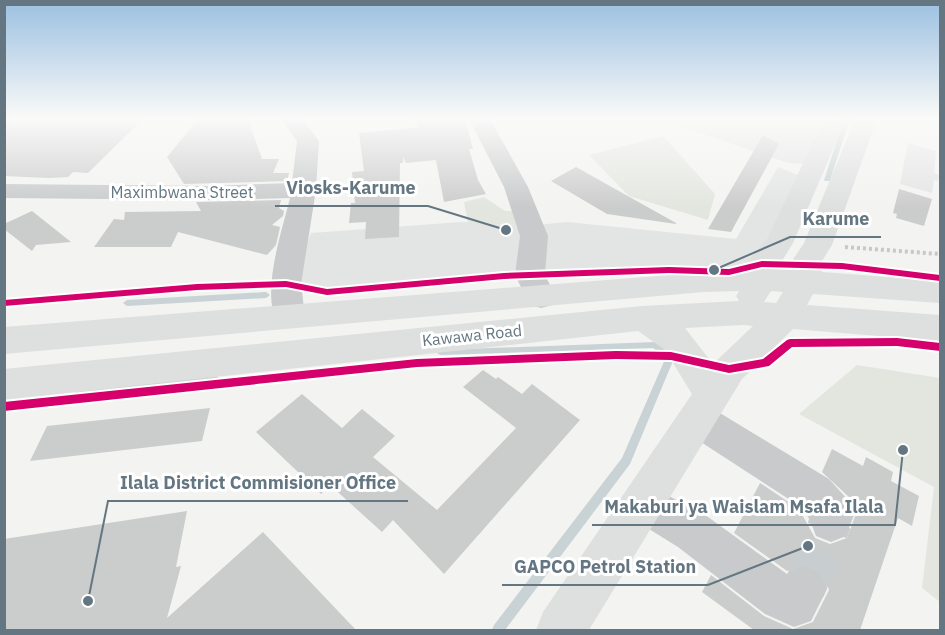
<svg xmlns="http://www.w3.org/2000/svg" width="945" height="635" font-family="'IBM Plex Sans',sans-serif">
<rect width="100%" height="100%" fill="#f3f3f1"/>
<!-- built -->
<path fill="#e3e4e4" d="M659,119H822L805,164L788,163Z
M908,143L936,151L934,173L939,175L938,181L934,180L932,193L900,184Z
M778,167L798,175L760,254L745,267L533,279H438L338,291L286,292L311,233L461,222L527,226L567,222L736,239Z"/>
<!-- green -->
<path fill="#e3e6df" d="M663,136L715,194L708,220L629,196L589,155Z
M484,197L505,211H515L516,225L468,223L464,202Z
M857,365L940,378V602L922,588L934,487L799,414Z"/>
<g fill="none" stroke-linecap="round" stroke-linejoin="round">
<!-- stream -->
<path fill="#c9d2d4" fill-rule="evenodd" d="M844,119H850L830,180L829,181H825L824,180Z
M266,292L270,295L266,298L127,306L123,303L127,300Z
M655,342L674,354L675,356L630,464L505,630H492L494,625L622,458L666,357L653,348L441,355L438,354L437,352L438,350Z
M214,375L217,376L219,379L217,382L214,383L80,397L77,396L75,393L77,390L80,389Z"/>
</g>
<!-- building -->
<path fill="#cbcccc" d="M4,119H143L88,173L73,172L68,177L49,178L4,176Z
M198,119H248L262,159H279L273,173H289L287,181L184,184L167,157Z
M412,119H465L473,149H469L478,180L486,194L444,202L436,160L406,163L403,157V163H400L399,237L365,239L366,222L349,223L351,203H355L352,172L364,171L359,133L419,127Z
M763,135L779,144L731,232L708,229Z
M576,167L676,223V224L607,214L551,181Z
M899,189L932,199L924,226L896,218L897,214L893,213Z
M281,200L279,208L284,211L283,216L272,225L280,227L276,245L267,255L178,232L171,247H94L114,219L124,220L125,212L201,211L196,202Z
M32,211L71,242L36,245L32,251L4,229V224Z
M483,370L496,379L498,377L522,394L532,384L580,420L444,574L393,520L382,532L330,485L321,494L256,432L302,394L342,428L362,409L395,436L373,457L437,510L516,428L463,387Z
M210,408L202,441L30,461L47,426Z
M832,449L863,466L866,457L893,472L891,481L919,496L912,526L898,518L860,630H754L702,592L711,575L764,616L793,629L813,622L829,590L822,572L805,564L787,571L734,533L760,483L799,509L815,538L830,544L847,538L856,514L850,498L822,472Z
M187,511L176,567L181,566L167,618L263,532L356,630H4V539Z"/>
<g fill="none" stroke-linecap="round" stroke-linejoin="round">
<!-- minor-tunnel -->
<path stroke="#c8cecf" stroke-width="42" stroke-dasharray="42 21" stroke-linecap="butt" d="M804,589L831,521"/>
<!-- path -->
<path stroke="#c7c8c8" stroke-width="4" stroke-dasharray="3 3" stroke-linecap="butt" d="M845,247L940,254"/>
<!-- minor -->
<path fill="#c8cacb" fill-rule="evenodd" d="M281,119H302L319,141L316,190L301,284L305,316L300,324L289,328L278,324C260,293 282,232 290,198L209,200L4,198V184L209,186L292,183L297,141Z
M469,119H490L528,187L548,236L545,275L556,297L552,305L541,308L530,305L515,275L520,236L504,187Z
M697,403L710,407L829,479L848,500L854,515L846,536L831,542L816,536L810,520L801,507L684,431L679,419L684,407Z
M643,482L708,517L787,574L804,566L820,573L827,589L811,621L794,627L765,614L678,547L628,516L622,502L628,488Z"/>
<!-- major -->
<path fill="#dedfdf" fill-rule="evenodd" d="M824,119H846L793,243L777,269L791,270L790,264L804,243L855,119H877L832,245L820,264L822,272L940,281V303L813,294L807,305L940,315V341L793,329L742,379L589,630H536L543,612L692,394L665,350L638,331L4,400V369L642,306L739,301L736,296L739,291L704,292L4,354V327L747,269L751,257L767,239ZM771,291L783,292L776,303L764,302ZM753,326L713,364L685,328L744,325Z"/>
<!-- cycleway casing -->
<g stroke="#fff" stroke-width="4">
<path id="cycleway" d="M762,261L842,263L940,275V281L842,269L762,267L729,275L669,273L504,279L327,295L286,287L197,290L4,306V300L197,284L286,281L327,289L504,273L669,267L729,269Z
M897,338L940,343V351L897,346L792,347L769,366L729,373L671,360L616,359L417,367L4,411V402L417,359L616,351L671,352L729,365L763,359L787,340L790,339Z"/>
</g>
<!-- cycleway -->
<use href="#cycleway" fill="#d6006c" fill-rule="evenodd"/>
</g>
<!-- sky -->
<linearGradient id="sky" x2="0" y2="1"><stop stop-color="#9bc0e0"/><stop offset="0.57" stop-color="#fafaf9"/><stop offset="1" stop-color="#fafaf9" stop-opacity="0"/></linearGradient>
<rect width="945" height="208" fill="url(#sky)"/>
<g text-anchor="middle" stroke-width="6" stroke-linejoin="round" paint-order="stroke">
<!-- street labels -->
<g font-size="16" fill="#637681" stroke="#fff">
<text x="182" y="198">Maximbwana Street</text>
<text transform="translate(472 335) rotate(-6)" y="6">Kawawa Road</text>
</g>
</g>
<!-- callouts -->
<path fill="none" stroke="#637681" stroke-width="2" d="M506 230L428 206H275M714 270L790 237H881M88 601L108 501H408M903 450L895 525H592M808 546L708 585H502"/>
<g fill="#637681" stroke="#fff" stroke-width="2">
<circle cx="506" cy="230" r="6"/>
<circle cx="714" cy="270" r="6"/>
<circle cx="88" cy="601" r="6"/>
<circle cx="903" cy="450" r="6"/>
<circle cx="808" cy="546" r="6"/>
</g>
<g font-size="18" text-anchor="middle" font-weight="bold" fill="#637681" stroke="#fff" stroke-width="6" stroke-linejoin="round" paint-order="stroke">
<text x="351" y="194">Viosks-Karume</text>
<text x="836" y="225">Karume</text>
<text x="258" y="489">Ilala District Commisioner Office</text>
<text x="744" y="513">Makaburi ya Waislam Msafa Ilala</text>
<text x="605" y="573">GAPCO Petrol Station</text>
</g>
<!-- border -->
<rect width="945" height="635" fill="none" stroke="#637681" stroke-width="12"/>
</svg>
